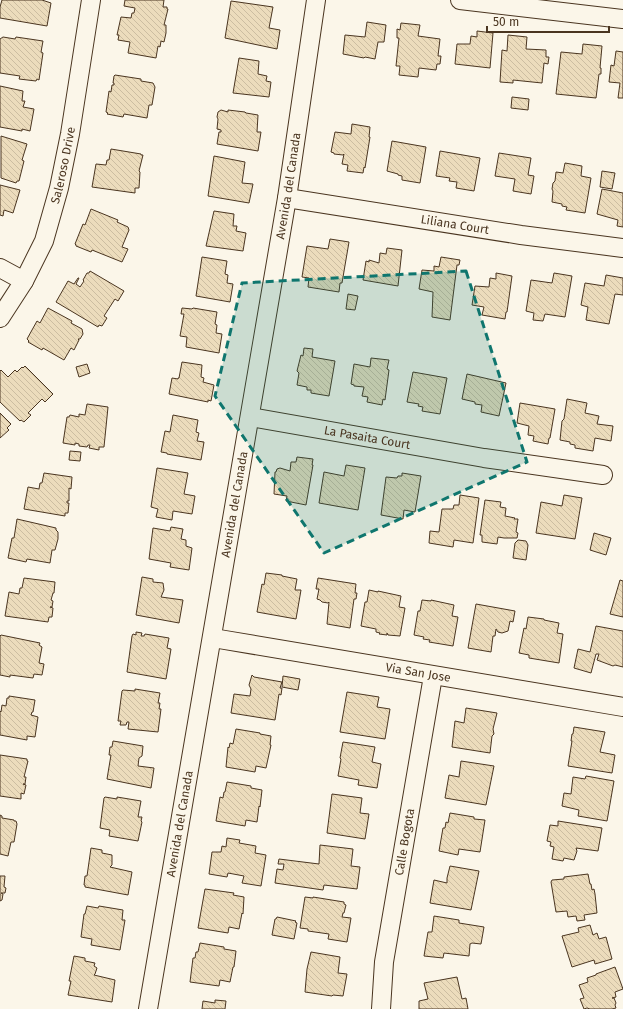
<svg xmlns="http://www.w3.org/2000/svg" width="623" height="1009" font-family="'Fira Sans',sans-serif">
<defs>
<pattern id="building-back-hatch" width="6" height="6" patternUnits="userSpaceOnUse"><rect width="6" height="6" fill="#ecdcbc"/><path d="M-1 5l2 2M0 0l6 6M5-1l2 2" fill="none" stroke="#ccbda1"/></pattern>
</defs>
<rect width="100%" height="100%" fill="#fbf6e9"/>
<!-- building -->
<path fill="url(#building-back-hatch)" stroke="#4a3520" d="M2,0H42L51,3L47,26L0,18V7Z
M125,0H164L163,7H167V9H168L164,25H166V33L164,42L161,41L160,47L158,46L156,58L128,53L130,42L118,40L119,35H117L121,17L131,18L132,13H134L135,8L124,6Z
M231,1L273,7L269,28L280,30L277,49L225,38Z
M367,22L386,25L384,42H378L375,59L365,57L364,58L343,54L345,35L365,37Z
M401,23L420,25L418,36L440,39L438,56H441L440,64H437L436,70L419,68L418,77L399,75L400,66H396L399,38H397V29L400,30Z
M477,31L493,33L490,68L455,64L457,44H470L471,36L477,37Z
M508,35L527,37L526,49L546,50V57H549L548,64L544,63L542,83L513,80V83L500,82L502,50L507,51Z
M3,37L15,39L16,37L43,41L41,52L43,53L39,80L37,79L36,81L19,79L20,76L0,73V39Z
M583,44L602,46L600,68H601V74H599L596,98L556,94L561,52L582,54Z
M616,51L623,52V98H618L620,83L609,82L611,65L614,66Z
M239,58L259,61L258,74L267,76L266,81L271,82L269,97L233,93Z
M115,75L141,79V81L153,83L155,87L152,105H149L147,118L124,114L123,117L107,114L108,113L106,112L109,91L111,92L112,85H114V83H113L114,76Z
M0,86L23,91L22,101H25L23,107L34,109L30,131L22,129V131L0,127Z
M512,97L529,99L528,110L511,108Z
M221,110L228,112V110L245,112L246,113L258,115L257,132H261L258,151L217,144L219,132H221V130L217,129L218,119L217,117L218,112Z
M352,124L370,127L369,137H370L365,168L364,167L363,173L347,171L348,165L342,164L344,154L343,155L334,154V153L331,152L335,132L351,134Z
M1,136L27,144L22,160L24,161L19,181H17L16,183L1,178Z
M392,141L426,147L420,183L402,180V176L398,175V174L387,171Z
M111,149L141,154V155H143L139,171L140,172L139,188H135V193L92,187L96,164L106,165L107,160H109Z
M440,151L480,158L474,191L456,188L457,182L449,181L450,178L436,176Z
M499,153L531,158L528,175L534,176L531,194L513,191L515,179L495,176Z
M214,156L245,162L242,183L253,184L249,203L208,196Z
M565,163L582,166L581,176L591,178L585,213L566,210L567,207L562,206V204L552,202L553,191L552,189L553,183L555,181L556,172L563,173Z
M602,171L615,173L612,189L600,187Z
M0,185L20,190L13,213L4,210L3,216L0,215Z
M602,189L623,193V227L617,226L618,220L597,214Z
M91,209L118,220L117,222L128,227L129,230L122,247L128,249L122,262L92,250L91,252L76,246V245L75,244L83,224L85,225Z
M214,211L234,214L233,226H237L236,231L246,233L243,251L206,246Z
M330,239L349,242L342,283H340L339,292L308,287L309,278L302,277L307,246L328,249Z
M387,248L402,250L398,286L363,280L366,261L369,262V260L379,263L380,253L386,254Z
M202,257L227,261L225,274L228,275L227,283L233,284L230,302L196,296Z
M441,257L460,260L459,265H457L450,320L432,317L433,292L419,289L422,270L434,271V266L439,267Z
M90,271L124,291L118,301L115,299L104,316L107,318L102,326L99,325L98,327L56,302L68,281L74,284L78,278H79L76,284L80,287L84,281L83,280L87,273H89Z
M496,273L512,276L507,312H506L505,319L482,315L484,307L472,305L475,286L489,287L490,278L496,279Z
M554,273L572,276L565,317L545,314L543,321L533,320L534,313L526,311L531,280L552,283Z
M606,275L623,278V295L615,294L609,324L586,320L588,307L581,305L585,283L604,286Z
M348,294L358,296L355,310L346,309Z
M48,308L72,321L71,323L82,329L83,334L80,339H78L79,340L74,350L71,348L64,360L43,348L42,350L28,342L29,341L27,339L37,321L40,323Z
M182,308L192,309L193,308L217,312L215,324L217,325L216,333L222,334L219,353L186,347L187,337L180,336L184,314H181Z
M304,348L313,349L312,357L335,361L329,396L311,393V390H307V387L297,385L299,373L297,371L301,355L303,356Z
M371,358L389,360L387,369L389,370L385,400L383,399L382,405L367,402L368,397L362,396L364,387L354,386V385L351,384L354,364L370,367Z
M182,362L202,365L201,377L204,378L203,382L214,385L211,401L208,400V402L169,394L172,378L178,379V378H179Z
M87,364L90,373L79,377L76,367Z
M25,366L53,394L45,402L42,399L28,413L31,415L24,422L21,420L20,421L0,402V371L1,370L8,377L15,370L17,372L22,367L23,368Z
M413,372L447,378L440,414L422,411L423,407L418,406L419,404L407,402Z
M467,374L506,383L499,416L481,412L482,405L475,404V402L462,399Z
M567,399L587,403L585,413L599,416L597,424L613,426L611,441L595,438L593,451L575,448V445L570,444V442L560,440L562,421L564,419Z
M520,403L555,409L550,438H549L548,444L533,441L534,436L528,435L529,426L517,423Z
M87,404L108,407L104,447H99V450L89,448L90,445H88L87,447L79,446V444L75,443V445L63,443L67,417H69L70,415L79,417V414L85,415Z
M0,413L11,424L7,428L9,430L0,438Z
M173,415L198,420L196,432L199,433L197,441L204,442L201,460L167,454V453L161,452L165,431L170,432Z
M70,451L81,452L80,461L69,460Z
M297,457L313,459L312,465H313L306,505L286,501L287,496L274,494L275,472H276L277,469L280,468L290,471L291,462H296Z
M346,465L365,468L358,510L319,503L324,472L344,476Z
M157,468L188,473L184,494L195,496L192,514L173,511L172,520L156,517L158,509L151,507Z
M44,473L72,477L71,489L69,488V501H67V503H69L68,513H65V516L24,509L28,487L39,489L40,483H42Z
M402,473L421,476L415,512L404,510L403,519L381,515L386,477L397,478L398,476H402Z
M460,495L479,498L473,543L454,540L453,547L429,543L430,531L439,532L442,509H453L454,505H459Z
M564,495L582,498L575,539L536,533L541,502L562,506Z
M485,500L501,502L500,507L506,508L505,516L515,518L514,519H518L516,532L518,533L517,538H504L498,537L497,544L482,542V535H480Z
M17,519L56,528V530L58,532V539L55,550H52L50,563L27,559L26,562L8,558L12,538H14Z
M171,527L183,529L181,539L186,540V546L192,548L189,570L170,567L171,563L149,559L153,528L170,531Z
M594,533L611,538L606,555L590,550Z
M518,540L526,541L528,545L526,560L513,558L515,543Z
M266,573L282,575V576L297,579L295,590H301L296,619L257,612L262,584L264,585Z
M142,577L153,579V582L163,583L164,590L161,597L183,600L179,623L136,615Z
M24,578L55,582L54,593H53L51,600L53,601L52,607H50L53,608L52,617H49L48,622L5,616L9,592L19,594L20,588H22Z
M318,578L356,584L355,593H357L356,599H354L350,628L327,624L329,602L328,603L322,602L320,600L317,599L319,589H316Z
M620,580L623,581V617L610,614Z
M369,590L378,592V591L401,596L399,607L405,608L400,636L388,635L387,633V635L379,634L380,633L376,632V629L361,626L365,602H367Z
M422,600L431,601V600L454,605L452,616L458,617L453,646L429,642L430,640L423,639L424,637L414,635L418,611H420Z
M476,604L515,611L513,622L510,621L508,631L502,633L498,632L496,629L495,636H493L491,652L468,648Z
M528,617L544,619V620L559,623L557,633L563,634L559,663L529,658V655L519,653L524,628L526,629Z
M596,626L623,631V667L615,665L613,666L597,660L599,654H596L591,673L574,668L578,649L590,652Z
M136,632L142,633L141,636H144L145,634L169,638L167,648L171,649L166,679L127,672L132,636L133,634L136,635Z
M1,635L40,643L39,645L42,647L39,663L44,664L42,675L34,674L33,678L10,675V677L0,675V636Z
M252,675L254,677L282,682L280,688H282L281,695L279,694L275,720L231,713L234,694L250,696L251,689L249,685Z
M283,676L300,679L298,690L282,687Z
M135,689L160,693L158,703H160L159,709H161L158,732L128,729L129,722H127L126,725H120L121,721H118L122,691L123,690L135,691Z
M347,692L379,697L377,707L390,709L385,739L340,732Z
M9,696L35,700L33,712H32L31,715L38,717L35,737L27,736V740L0,735V711L1,712L2,705L6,706L7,698H9Z
M466,708L497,713L493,729L494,734L492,736L490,753L452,747L455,721L464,723Z
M574,727L605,732L600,752L615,755L612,773L568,766L572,741H571L572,734H573Z
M236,729L260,733V734L271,736L270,745H271L266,768L256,766L255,772L226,767L228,747L229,748L230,743L233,744Z
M113,741L143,746L142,756L139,758L138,766L154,768L151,788L107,779L111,755H109L110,747H112Z
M343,742L375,747L372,762L381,764L377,788L358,785L359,780L338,776L341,759L340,758Z
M0,755L27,759V761H28L24,777H26L25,784H23L26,785L24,794L21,793V799L0,796Z
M461,761L494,766L486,805L445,798L449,775L459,777Z
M586,776L614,781L607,821L578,816L579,810L562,806L564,793L571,794L573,777L585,779Z
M227,782L251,786V788L262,790L260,807L259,806L257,822L246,820L245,826L216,821L220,797L223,798L224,792H225Z
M332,794L362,798L360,813L369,814L365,839L327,833Z
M105,797L117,799V797L141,801L138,817H142L141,821L142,822L138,841L109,836L110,830L100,828L104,798Z
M450,813L474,817V819L485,820L480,852L459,849L458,855L439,851L443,828H445L446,822L448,823Z
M0,815L2,816V818L14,820V821H16L17,824L14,842H11L8,856L0,854Z
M558,821L602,828L598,851L576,848L577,851L574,860L564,858L563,861L552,859L554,847L550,846L551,842L547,841L550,825L558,826Z
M227,838L240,840L239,843L256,846L255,853L266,855L261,886L242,883L244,876L228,873L227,877L209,874L212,852H221L222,846L226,847Z
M320,845L353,849L351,866L360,867L357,889L324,885L323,890L275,883L277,869L283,870L284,864H278L279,859L319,864Z
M91,848L102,850V853L112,855V865L110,867L132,872L128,895L85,887V885H84L85,876H87Z
M450,866L479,871L471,910L430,903L434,880L447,883V878Z
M588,874L590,884H591L592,890L594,889L595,894L597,913L584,915L585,920L577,921L576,916L568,917L567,911L556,912L551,882L552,880L564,879V877Z
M0,876H5L4,887L6,888L5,893H1L3,894L2,900L0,901Z
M205,889L234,893L233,895L244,897L243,914L242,913L239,929L229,927L228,933L198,928Z
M305,897L313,898V897L344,902V904L346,905L344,913H343L342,917L351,918L347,942L328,939L329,934L308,931V929L300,928Z
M87,906L98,908L99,906L123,910L122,920H125L120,950L91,945L92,939L81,937L84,914H85Z
M434,916L459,920V923L484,927L481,944L472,943L470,944L469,956L444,953L443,958L424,956L428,932H432Z
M277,917L296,921L295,922L297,923L294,939L272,935L275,919H276Z
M590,925L593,935L597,933L599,939L606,937L612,959L595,964L594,960L572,967L562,936L579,932L578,928Z
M200,943L224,947V949L236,951L234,967H233L230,982L220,980L219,986L190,982L193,958H195L196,952H198Z
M311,952L340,957L338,973L347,974L343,996L333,995L332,996L305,992L307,969Z
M74,956L85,958V961L95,963L94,966L97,968L95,974L94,975L115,980L112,1002L68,995L71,981H69Z
M615,967L623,989L615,992L616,997L612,998H614L616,1003L615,1005L616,1008L612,1009H590L587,1008L584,1009L580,999L584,998L579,985L588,982L587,978L596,975V974Z
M457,977L462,999L466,998L468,1009H419V1001L428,999L424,983Z
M215,1000L226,1001L225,1009H202L203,1001L215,1003Z"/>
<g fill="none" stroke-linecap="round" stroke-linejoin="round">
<!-- minor casing -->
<g stroke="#4a3520" stroke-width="20">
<g id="minor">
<path d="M460,0L623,19"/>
<path id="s1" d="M287,198L521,235L623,248"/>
<path d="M0,268L24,281"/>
<path id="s2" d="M0,318L24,281L44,241L59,188L70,134L91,0"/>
<path id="s3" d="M250,417L484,458L603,475"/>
<path id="s4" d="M213,638L623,707"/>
<path id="s5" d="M148,1009L287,198L316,0"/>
<path id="s6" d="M381,1009L384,962L433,676"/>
</g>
</g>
<!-- minor -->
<use href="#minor" stroke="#fbf6e9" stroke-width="18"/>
</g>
<!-- marked area -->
<path fill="#0f766e" fill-opacity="0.2" stroke="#0f766e" stroke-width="3" stroke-dasharray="8 5" stroke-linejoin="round" d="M466,271L527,462L324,553L215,396L242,283Z"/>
<g text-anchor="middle" stroke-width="3" stroke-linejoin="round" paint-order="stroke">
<!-- street labels -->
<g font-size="12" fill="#4a3520" stroke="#fbf6e9">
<text dy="4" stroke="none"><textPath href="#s2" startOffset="167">Saleroso Drive</textPath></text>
<text dy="4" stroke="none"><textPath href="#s5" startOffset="835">Avenida del Canada</textPath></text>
<text dy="4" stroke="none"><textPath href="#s1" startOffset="170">Liliana Court</textPath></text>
<text dy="4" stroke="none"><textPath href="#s3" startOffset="119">La Pasaita Court</textPath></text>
<text dy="4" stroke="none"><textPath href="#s5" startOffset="512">Avenida del Canada</textPath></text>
<text dy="4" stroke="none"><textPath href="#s4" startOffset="208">Via San Jose</textPath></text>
<text dy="4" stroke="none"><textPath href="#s5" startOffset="188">Avenida del Canada</textPath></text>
<text dy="4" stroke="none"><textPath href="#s6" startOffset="169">Calle Bogota</textPath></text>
</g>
</g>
<!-- scale -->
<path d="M487 26v6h122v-6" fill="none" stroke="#4a3520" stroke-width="2"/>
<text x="493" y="26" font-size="12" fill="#4a3520" stroke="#fbf6e9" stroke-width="3" paint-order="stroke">50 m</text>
</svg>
